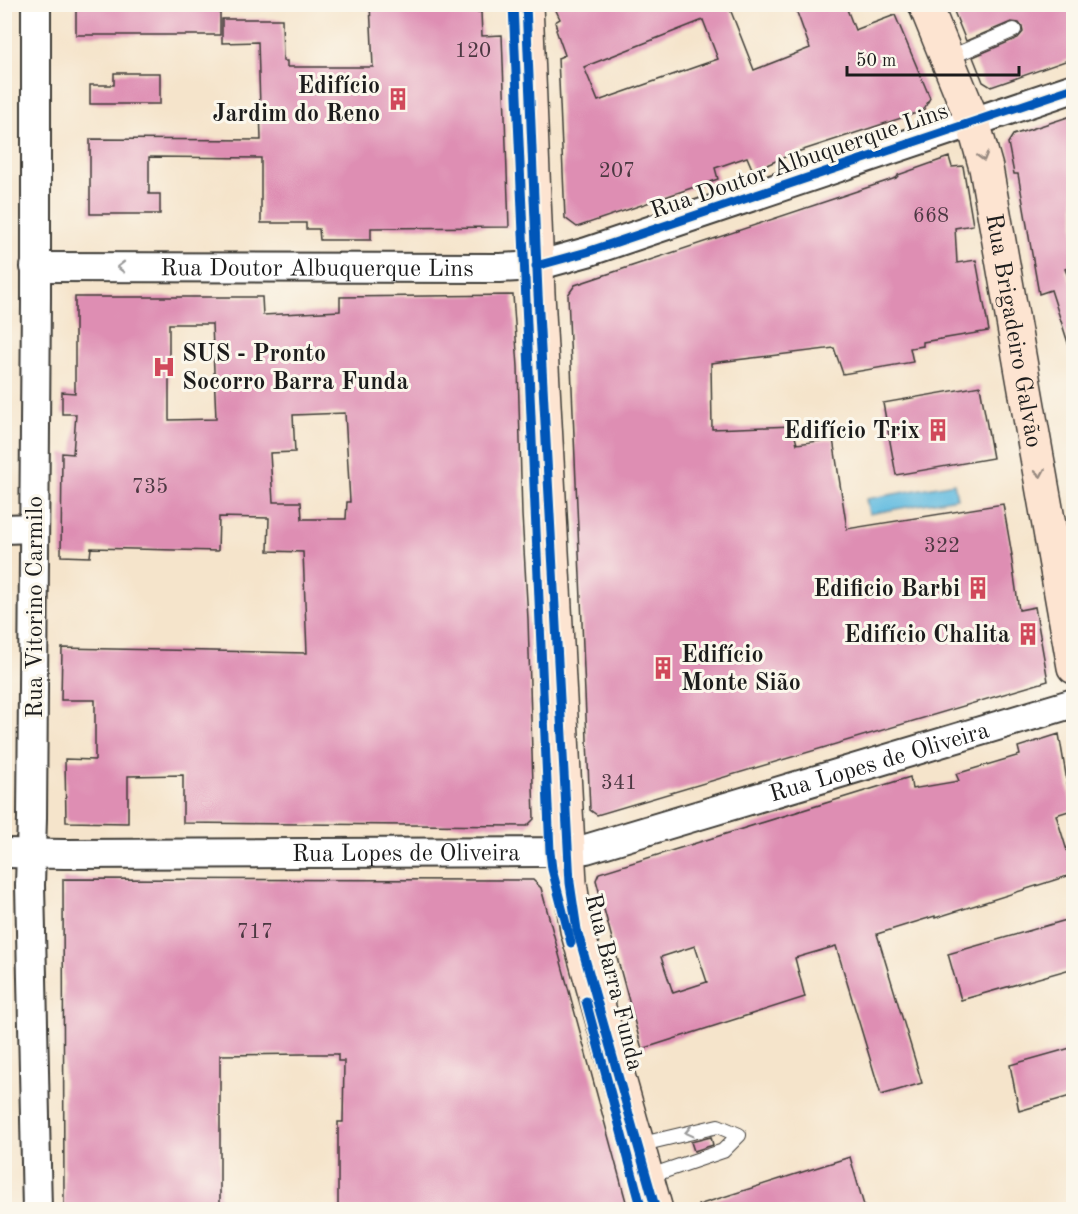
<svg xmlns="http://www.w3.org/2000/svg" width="1078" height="1214" font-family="'Old Standard TT',serif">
<rect width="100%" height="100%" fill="#fbf7ec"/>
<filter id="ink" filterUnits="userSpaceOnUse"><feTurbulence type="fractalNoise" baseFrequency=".0167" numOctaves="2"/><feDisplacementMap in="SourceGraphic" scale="12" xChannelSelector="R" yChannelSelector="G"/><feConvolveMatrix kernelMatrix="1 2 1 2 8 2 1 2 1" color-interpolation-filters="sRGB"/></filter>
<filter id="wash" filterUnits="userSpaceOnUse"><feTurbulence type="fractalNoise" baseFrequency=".008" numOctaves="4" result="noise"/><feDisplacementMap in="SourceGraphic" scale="24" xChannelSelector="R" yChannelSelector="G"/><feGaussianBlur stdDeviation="1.35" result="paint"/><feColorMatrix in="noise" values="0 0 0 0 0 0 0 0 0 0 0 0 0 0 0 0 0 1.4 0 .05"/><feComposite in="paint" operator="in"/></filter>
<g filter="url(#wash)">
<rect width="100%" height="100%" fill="#f5e4cb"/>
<!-- water -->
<path fill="#63bce0" stroke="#406c7e" stroke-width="1.5" d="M954,483L957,498L869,514L866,499Z"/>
<g id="blocks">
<!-- building -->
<path fill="#de8eb3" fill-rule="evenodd" d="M76,4H220V35H76Z
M370,4H478V12H481L482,36L502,35L509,227L371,228V240H320L319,229H306V223H261V158L149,157V194H160V214H90V139L261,140L258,42L222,43V19H282L283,61H287V67H373Z
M553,4H739V6L730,9L754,70L810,48L794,4H845L855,30L895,15L930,98L923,111L794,153L753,171L747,157L715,168L718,179L577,227L565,218L558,58L565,55L556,30L557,29L555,22L560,19ZM703,20L718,59L598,101L584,67Z
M964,4H1074V58L991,87L983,82L973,57L1018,38L1023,32L1022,27L1019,23L1011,22L966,41L953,9Z
M114,73H160V104H90V85H114Z
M1074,115V266L1065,269L1074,291V348L1070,349L1051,290L1039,294L1018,174H1014L1008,143L1013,135Z
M949,157L952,167L963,166L973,225L955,228L957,263L976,260L989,331L923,342V346L910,348L913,362L843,374L834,348L711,363L712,429L792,426L797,444L833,439L847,529L1003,504L1012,555H1011L1019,610L1035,607L1048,681L597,815L590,810L568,295L575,285L896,178L898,176V175Z
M513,295L518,367L522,515L528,619L534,819L527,826L183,823V775L128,776V823L66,822L65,759L95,760V700H61L62,648L307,653L303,552L268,551L269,518L219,517L218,551L91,548L90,557L61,556L62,453L73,454L76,414H62V392L75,393V297H262L263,315L340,311V297ZM169,324H212L216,419L169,420ZM345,413L350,502H347L346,519H302L301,502H273L270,453L295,452L293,415Z
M980,386L993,458L896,475L883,403Z
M1059,734L1072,810L1056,815L1068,854L1074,852V874L935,918V916L877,934L922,1083L881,1095L836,946L795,958L805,997L642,1049L596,880L599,873L910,777L912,789L959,781L956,774L1020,755L1018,747ZM695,946L707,982L673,993L661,957Z
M63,879L533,880L541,888L628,1209H338V1122H343L344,1061H338V1054H303L220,1055V1209H64Z
M1070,919L1074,931V968L961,1000L948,954Z
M1074,1047V1095L1019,1111L1010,1065Z
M711,1137L713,1145L694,1151L691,1142Z
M850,1157L865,1209H699L698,1205Z"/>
</g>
</g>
<g filter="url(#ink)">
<use href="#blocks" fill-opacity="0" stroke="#3d3a36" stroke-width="1.5"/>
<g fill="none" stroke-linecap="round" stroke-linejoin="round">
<!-- lane casing -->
<g stroke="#3d3a36" stroke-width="16">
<path id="lane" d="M948,58L1014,30
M638,1145L718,1126L739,1135L723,1151L647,1177"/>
</g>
<!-- street casing -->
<g stroke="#3d3a36" stroke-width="32">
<g id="street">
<path d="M36,4V296L32,818L30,885L37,1210"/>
<path id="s1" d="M35,267L500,268L536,266L587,252L1074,88"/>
<path d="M4,529L34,528"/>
<path id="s2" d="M4,853L65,854L550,852L586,849L1074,703"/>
</g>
</g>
<!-- secondary casing -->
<g stroke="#3d3a36" stroke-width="36">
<g id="secondary">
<path d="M526,4L538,294L570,883L577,930L656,1210"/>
<path id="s3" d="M925,4L973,122L986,168L1074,667"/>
</g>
</g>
<!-- lane -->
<use href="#lane" stroke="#fff" stroke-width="14"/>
<!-- street -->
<use href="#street" stroke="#fff" stroke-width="28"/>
<!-- secondary -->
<use href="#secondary" stroke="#fde4d1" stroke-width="33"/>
<!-- cycleway casing -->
<g stroke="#fbf7ec" stroke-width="13">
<path id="cycleway" d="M513,4L550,852L552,869L571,943
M526,4L538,294L570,883L577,930L656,1210
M536,266L587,252L1074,88
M586,1001L642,1210"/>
</g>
<!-- cycleway -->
<use href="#cycleway" stroke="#0057b8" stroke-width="9"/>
</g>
<!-- one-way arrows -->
<defs><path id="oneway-chevron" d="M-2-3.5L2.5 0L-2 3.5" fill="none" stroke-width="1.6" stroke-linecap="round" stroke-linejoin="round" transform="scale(1.5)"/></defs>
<g stroke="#988a80">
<use href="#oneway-chevron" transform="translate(983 157) rotate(74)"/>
<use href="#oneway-chevron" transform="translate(1040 473) rotate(80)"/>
</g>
<g stroke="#999">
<use href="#oneway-chevron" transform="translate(121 267) rotate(-180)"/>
<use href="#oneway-chevron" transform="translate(689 1132) rotate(167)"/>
</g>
</g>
<!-- icons -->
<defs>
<g id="building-bare" transform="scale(1.8)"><path d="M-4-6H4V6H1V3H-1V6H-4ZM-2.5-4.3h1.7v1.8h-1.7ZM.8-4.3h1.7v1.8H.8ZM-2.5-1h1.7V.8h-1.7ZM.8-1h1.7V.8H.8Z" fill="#d1495b" stroke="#fbf7ec" stroke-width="2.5" paint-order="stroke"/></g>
<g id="hospital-bare" transform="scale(1.8)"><path d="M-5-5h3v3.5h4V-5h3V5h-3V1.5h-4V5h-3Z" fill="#d1495b" stroke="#fbf7ec" stroke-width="2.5" paint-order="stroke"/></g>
</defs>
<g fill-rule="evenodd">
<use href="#building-bare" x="398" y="99"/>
<use href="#hospital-bare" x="164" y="367"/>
<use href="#building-bare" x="938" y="430"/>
<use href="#building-bare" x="978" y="588"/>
<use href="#building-bare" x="1028" y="634"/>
<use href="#building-bare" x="663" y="668"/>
</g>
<g text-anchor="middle" stroke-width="6" stroke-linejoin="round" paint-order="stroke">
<!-- number labels -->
<g font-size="21" fill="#4c3842">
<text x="473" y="57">120</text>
<text x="617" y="177">207</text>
<text x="931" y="222">668</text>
<text x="150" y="493">735</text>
<text x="942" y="552">322</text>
<text x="619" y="789">341</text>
<text x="255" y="938">717</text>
</g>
<!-- poi labels -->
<g font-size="24" font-weight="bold" fill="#1c1c1c" stroke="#fbf7ec" text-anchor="end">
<text x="380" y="93">Edifício<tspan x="380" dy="28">Jardim do Reno</tspan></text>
<text x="182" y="361" text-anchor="start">SUS - Pronto<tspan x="182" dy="28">Socorro Barra Funda</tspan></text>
<text x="920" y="438">Edifício Trix</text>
<text x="960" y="596">Edificio Barbi</text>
<text x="1010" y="642">Edifício Chalita</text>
<text x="681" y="662" text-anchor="start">Edifício<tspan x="681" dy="28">Monte Sião</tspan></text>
</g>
<!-- street labels -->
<g font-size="24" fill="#1c1c1c" stroke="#fbf7ec">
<text transform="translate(799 160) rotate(-19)" y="8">Rua Doutor Albuquerque Lins</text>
<text dy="8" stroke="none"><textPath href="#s1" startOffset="282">Rua Doutor Albuquerque Lins</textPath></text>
<text dy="8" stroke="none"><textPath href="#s3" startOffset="340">Rua Brigadeiro Galvão</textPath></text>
<text transform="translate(34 607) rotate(-90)" y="8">Rua Vitorino Carmilo</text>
<text dy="8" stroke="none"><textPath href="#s2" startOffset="888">Rua Lopes de Oliveira</textPath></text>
<text dy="8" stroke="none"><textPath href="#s2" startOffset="402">Rua Lopes de Oliveira</textPath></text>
<text transform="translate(615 982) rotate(76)" y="8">Rua Barra Funda</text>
</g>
</g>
<!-- margin -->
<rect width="1078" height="1214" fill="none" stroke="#fbf7ec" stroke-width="24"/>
<!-- scale -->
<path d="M847 66v9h172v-9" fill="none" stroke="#1c1c1c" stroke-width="3"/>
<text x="856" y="66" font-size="18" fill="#1c1c1c" stroke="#fbf7ec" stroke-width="4.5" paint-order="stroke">50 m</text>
</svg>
